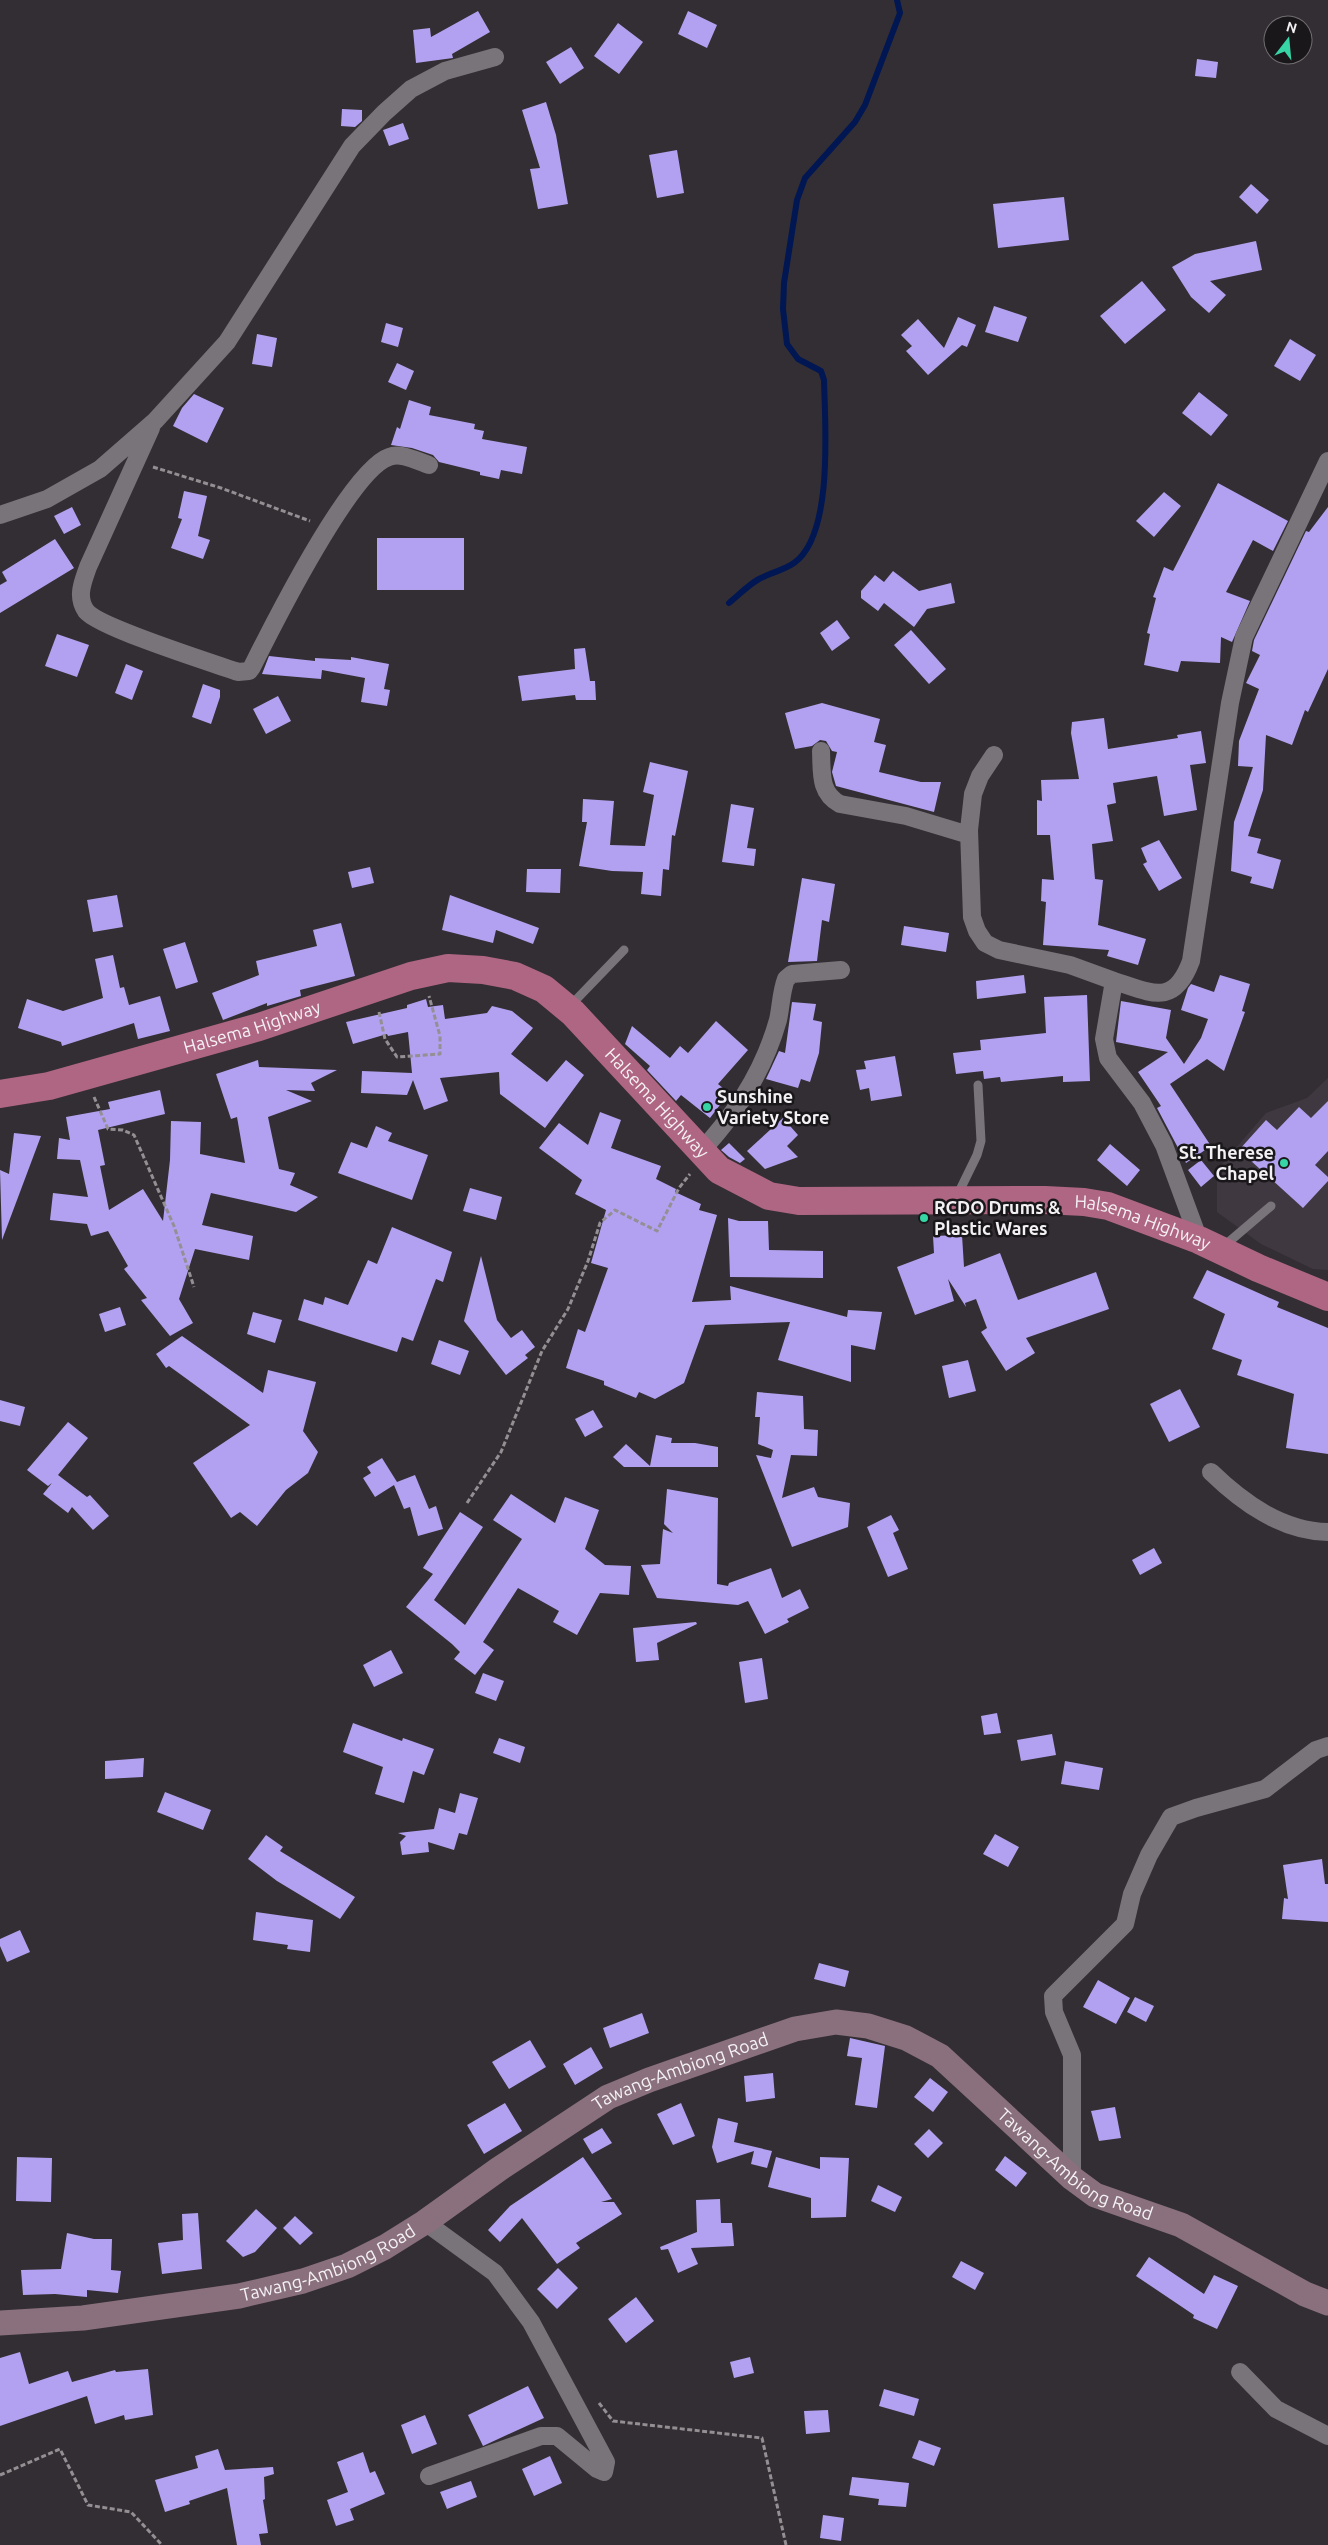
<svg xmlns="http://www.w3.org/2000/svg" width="1328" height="2545" font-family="Ubuntu,sans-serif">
<rect width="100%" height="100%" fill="#332e33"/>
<!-- built -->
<path fill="#403841" d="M1328,1078V1270L1313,1269L1261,1244L1217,1212V1170L1266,1113L1307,1098Z"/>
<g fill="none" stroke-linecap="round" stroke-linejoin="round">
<!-- stream -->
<path stroke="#001753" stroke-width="6" d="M729,603C739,595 748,585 759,579C770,573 784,570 794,563C834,535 825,424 824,380L821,371L798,359L787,344L783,309L784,283L797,200L805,178L855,122L865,105L900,13L897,0"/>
</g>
<!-- building -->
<path fill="#b2a1f0" d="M478,11L490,32L452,54L453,58L416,63L413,30L430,28L431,37Z
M688,11L717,25L707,48L678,34Z
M618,23L643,42L619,74L594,56Z
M571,47L584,68L560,84L546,62Z
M1197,59L1218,62L1216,78L1195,76Z
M546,102L556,135L568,204L538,209L530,169L540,168L522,110Z
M342,109L362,110V121L355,127L341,126Z
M403,123L409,139L389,146L383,130Z
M677,150L684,193L657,198L649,155Z
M1251,184L1269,200L1257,214L1239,197Z
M1064,197L1069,240L998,248L993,204Z
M1256,241L1262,270L1210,281L1226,295L1209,313L1191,297L1172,267L1195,254Z
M1142,281L1166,310L1125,344L1100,316Z
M994,306L1027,317L1018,342L985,332Z
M958,317L976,325L967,347L962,345L928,375L906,351L912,346L901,335L918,319L944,348Z
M386,323L403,328L398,347L381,342Z
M257,334L277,338L272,367L252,364Z
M1290,339L1316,355L1300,381L1274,366Z
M397,363L414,371L406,390L388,382Z
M1199,392L1228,415L1211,436L1182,413Z
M194,394L224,408L207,443L173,426L182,408Z
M409,400L431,407L429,415L475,424L474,429L484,431L482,439L527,447L522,474L501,470L499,479L480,475V472L439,462L433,455L412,448L391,445L397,427L400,429Z
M1218,483L1288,521L1273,551L1253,540L1226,592L1250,601L1232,642L1221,637L1220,663L1181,661L1178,672L1144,665L1150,634L1147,633L1156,598L1153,597L1164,567L1173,571Z
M184,491L207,496L198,536L210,540L203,559L171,548L182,519L178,518Z
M1164,492L1181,506L1154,537L1136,521Z
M72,507L81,525L64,534L54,516Z
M1328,507V669L1308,712L1305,710L1292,745L1266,735L1263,790L1248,836L1261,839L1257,853L1281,860L1273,889L1250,883L1252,877L1231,871L1234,822L1253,767L1238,766L1239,741L1259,689L1246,683L1260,655L1252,651L1254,640L1306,531L1309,532Z
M377,538H464V590H377Z
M55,539L74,568L0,613V585L7,581L2,572Z
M893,571L919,591L951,583L955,603L927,609L914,627L884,603L878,611L861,598V591L875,575L884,582Z
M837,620L850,638L832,651L820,633Z
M911,630L946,669L929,684L894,645Z
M57,634L89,645L77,677L45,666Z
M585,648L590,681H595L596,700H576L575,695L522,701L518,676L575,669L574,649Z
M269,656L315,661V658L351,660V657L389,664L384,689L390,690L387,706L361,702L365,678L322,670L321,679L262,674Z
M126,664L143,671L132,700L115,693Z
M203,684L220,690V697L211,724L192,717Z
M278,696L291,721L266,734L253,709Z
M822,703L880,719L874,742L886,745L879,772L921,782H941L934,812L836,786L832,772L837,752L832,751L826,741L820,740L812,746L795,749L785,713Z
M1104,718L1108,749L1178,738L1177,735L1201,731L1206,763L1190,765L1197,810L1164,816L1157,776L1113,783L1116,803L1107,805L1113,841L1092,844L1095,879L1103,880L1098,925L1146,939L1138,965L1107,956L1109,950L1043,945L1046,902L1041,901L1042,879L1054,880L1050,835H1037V800L1042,801L1041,780L1079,779L1071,733L1072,722Z
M650,762L688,771L675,836L672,835L669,870L663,869L661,896L641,894L643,872L612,871L579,866L587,822H582L583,799L614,801L610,845L645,846L654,795L643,792Z
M731,804L754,808L747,848L756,849L754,866L722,862Z
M1159,840L1182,878L1159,891L1143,864L1147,862L1141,848Z
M370,867L374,883L352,888L348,872Z
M527,869H561L560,893L526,892Z
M802,878L835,884L829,922L822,920L817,961L788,962Z
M117,895L123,927L93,932L87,900Z
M450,895L539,928L533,944L496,930L493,943L442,930Z
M341,923L355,976L300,990L301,996L267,1006V1003L223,1020L212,993L259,975L256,961L317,946L313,930Z
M904,926L949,933L946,952L901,945Z
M185,942L198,982L176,989L163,949Z
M113,955L120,988L124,987L129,1005L160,996L170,1031L138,1039L134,1023L62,1046L61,1042L18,1028L27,999L63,1011L103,998L95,959Z
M1024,975L1026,993L977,999L976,981Z
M1220,975L1250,984L1242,1011L1245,1012L1224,1071L1207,1059L1170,1084L1211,1146L1186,1163L1157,1108L1161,1106L1138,1072L1168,1052L1116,1042L1121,1001L1171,1010L1166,1038L1184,1064L1201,1038L1208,1019L1181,1010L1188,988L1191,984L1214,992Z
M1087,995L1090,1081L1063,1082V1076L1001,1082L1000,1077L984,1079L983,1071L956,1074L953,1053L981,1050L980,1040L1046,1033L1044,997Z
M426,999L428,1007L443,1005L445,1019L487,1013L492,1006L512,1011L533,1028L511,1054L547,1082L566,1060L584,1075L545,1128L500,1094L499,1072L440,1078L448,1101L424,1110L413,1080L407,1095L361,1093L362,1071L412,1073L408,1032L388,1036L387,1034L353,1044L346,1022L407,1008V1005Z
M792,1002L816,1004L813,1020L822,1022L819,1053L810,1082L801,1079L798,1088L766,1079L779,1051L785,1053Z
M716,1021L748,1050L718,1084L729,1093L710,1118L681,1095L676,1101L647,1070L650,1066L625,1044L632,1026L670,1058L680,1046L688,1053Z
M895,1056L902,1096L871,1101L869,1088L860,1090L856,1070L866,1069L864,1061Z
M258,1060L259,1067L337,1070L311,1083L315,1091L286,1090L312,1101L268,1117L279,1169L295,1173L290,1185L318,1197L296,1212L211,1193L202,1225L253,1236L249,1260L195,1249L179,1299L193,1323L170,1336L141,1300L147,1298L124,1269L128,1266L108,1231L91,1236L87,1224L50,1220L53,1193L88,1197L80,1160L57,1159L59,1138L70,1140L66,1117L110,1109L108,1102L160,1090L165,1114L98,1130L105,1165L100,1166L109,1210L143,1189L163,1221L170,1160L171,1121L201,1122L200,1154L245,1163L237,1117L231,1119L216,1074Z
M1328,1101V1151L1315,1165L1328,1177V1181L1303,1208L1239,1150L1266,1120L1277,1130L1299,1107L1311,1118Z
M600,1112L621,1120L611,1148L661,1166L656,1179L676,1189L675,1192L701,1204L699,1210L717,1215L692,1302L731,1300L730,1286L847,1317L848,1310L882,1312L875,1350L851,1345V1382L778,1360L790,1322L705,1325L684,1383L655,1399L639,1392L636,1398L604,1385V1381L566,1368L578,1329L585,1332L608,1268L591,1263L606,1210L575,1194L582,1180L539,1148L559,1123L588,1145Z
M783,1118L798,1135L787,1146L798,1157L765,1169L747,1151Z
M376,1126L392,1133L388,1141L428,1155L412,1200L338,1173L351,1142L367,1148Z
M14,1133L41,1136L2,1240L0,1170L9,1174Z
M729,1143L745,1159L740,1163L729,1157L721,1150Z
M1110,1144L1140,1170L1127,1186L1097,1160Z
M1201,1160L1214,1176L1201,1187L1188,1170Z
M470,1188L502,1197L496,1220L463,1211Z
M728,1218L739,1221H768L769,1250L823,1251V1278L730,1277Z
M392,1227L452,1252L443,1282L436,1279L413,1341L402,1337L397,1352L298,1320L304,1299L323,1305L325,1297L348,1305L368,1260L377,1264Z
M962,1235L964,1267L1000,1253L1018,1300L1096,1272L1109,1309L1026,1338L1035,1353L1006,1371L981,1332L987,1328L976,1299L965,1303L966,1307L948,1279L954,1301L915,1315L897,1267L934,1253L933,1236Z
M481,1256L497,1320L511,1338L522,1330L535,1347L525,1355L528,1358L506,1375L464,1321Z
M1207,1270L1279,1302L1277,1307L1328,1328V1454L1286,1448L1294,1394L1237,1375L1242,1360L1212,1349L1225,1314L1193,1298Z
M120,1307L126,1325L105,1332L99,1314Z
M253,1312L282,1320L275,1343L247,1334Z
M182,1336L263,1393L268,1370L316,1382L303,1431L318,1452L308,1473L286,1490L257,1526L240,1512L231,1518L193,1463L250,1425L169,1366L166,1368L156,1354Z
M439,1340L469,1351L460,1375L431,1364Z
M968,1360L976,1391L949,1398L942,1366Z
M1180,1389L1200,1427L1169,1442L1150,1404Z
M757,1392L803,1396L804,1429L818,1430L817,1456L791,1455L782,1498L814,1487L818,1497L850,1503L848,1527L792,1547L756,1455L771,1458L773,1450L758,1444L760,1417H755Z
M0,1400L25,1407L20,1426L0,1421Z
M593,1410L603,1427L585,1437L575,1419Z
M68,1422L88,1438L58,1475L87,1497L90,1495L109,1516L93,1530L72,1507L68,1513L43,1494L52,1483L48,1486L27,1470Z
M656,1435L672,1438L671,1443H695L718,1447V1467H624L613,1457L626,1444L650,1466Z
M382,1458L397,1482L415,1475L429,1509L436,1506L443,1529L418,1536L410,1507L404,1509L394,1485L375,1497L363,1478L371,1473L367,1467Z
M667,1489L718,1498L717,1584L728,1586L729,1583L771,1568L782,1598L800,1589L809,1608L787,1619L789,1622L765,1634L748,1601L738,1605L657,1598L641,1565L660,1564L663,1529L673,1533L664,1524Z
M511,1494L555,1523L565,1497L599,1510L585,1549L605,1565L631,1566L629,1595L600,1593L577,1635L553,1622L559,1611L518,1588L483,1642L494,1650L475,1675L454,1659L460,1652L452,1644L406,1607L433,1574L423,1568L460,1512L483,1527L434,1600L465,1625L522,1539L493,1520Z
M891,1515L899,1530L893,1533L908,1569L888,1577L867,1527Z
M1154,1548L1162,1563L1140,1575L1132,1560Z
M696,1622L697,1624L657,1643L659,1660L636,1662L633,1628Z
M391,1650L403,1673L374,1687L363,1665Z
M762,1658L768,1699L745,1703L739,1662Z
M483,1673L504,1681L496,1701L475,1693Z
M997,1713L1001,1733L984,1735L981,1716Z
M353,1723L402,1741L403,1738L434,1749L424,1775L413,1771L404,1803L375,1794L383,1767L343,1752Z
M1052,1734L1056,1755L1021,1761L1017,1740Z
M499,1738L525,1747L520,1763L493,1753Z
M144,1758L143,1777L105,1779V1761Z
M1065,1761L1103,1768L1099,1790L1061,1784Z
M165,1792L211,1810L203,1830L157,1812Z
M460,1793L478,1798L467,1835L459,1833L454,1850L428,1842L429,1852L402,1855L400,1842L406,1836L398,1833L434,1829L439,1808L455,1813Z
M995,1834L1019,1847L1008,1867L983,1854Z
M266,1835L283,1847L280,1851L355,1897L340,1919L277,1881L248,1859Z
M1322,1859L1325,1884H1328V1922L1282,1919L1284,1898L1288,1899L1283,1865Z
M256,1912L313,1920L310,1952L287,1949L288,1945L253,1940Z
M20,1930L30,1952L7,1962L0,1946V1939Z
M819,1963L849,1971L845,1987L814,1979Z
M1098,1980L1130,1998L1116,2024L1083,2007Z
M1135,1997L1154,2006L1146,2022L1127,2012Z
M642,2013L649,2033L610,2048L603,2028Z
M850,2038L885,2046L877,2108L855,2105L862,2058L847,2056Z
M530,2040L546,2067L509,2089L492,2062Z
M591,2047L603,2068L575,2085L563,2064Z
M773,2073L775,2098L746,2102L744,2076Z
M930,2078L948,2092L933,2112L914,2097Z
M505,2103L522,2131L484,2154L467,2125Z
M681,2103L695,2136L673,2145L657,2114Z
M1115,2107L1121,2138L1099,2141L1091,2111Z
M718,2118L738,2123L734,2142L772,2151L767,2168L751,2164L754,2151L717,2163L712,2147Z
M602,2128L612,2143L592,2154L583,2139Z
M929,2129L943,2143L928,2158L914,2144Z
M1005,2156L1027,2173L1016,2187L995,2170Z
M17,2157L52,2158L51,2202L16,2201Z
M583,2157L612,2199L601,2202H614L622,2214L576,2243L580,2248L557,2264L522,2218L500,2242L488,2230L510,2206Z
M776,2157L820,2169V2157L849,2158L846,2217L811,2218V2198L768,2187Z
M878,2185L902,2197L895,2212L871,2201Z
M720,2199L721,2223H732L734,2246L691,2248L698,2264L678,2273L668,2249L661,2250L660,2247L697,2232L696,2200Z
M256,2209L277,2228L255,2252L243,2257L226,2241Z
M198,2213L202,2269L162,2274L158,2243L183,2240L182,2214Z
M295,2216L313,2233L300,2245L283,2228Z
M67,2233L94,2239H112L111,2270L121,2271L118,2293L87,2290V2297L55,2294L23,2295L21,2270L61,2269Z
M1149,2257L1204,2294L1214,2275L1238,2286L1217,2329L1193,2318L1194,2315L1136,2276Z
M961,2261L984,2273L975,2290L952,2277Z
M558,2268L578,2288L557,2309L537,2289Z
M636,2297L654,2321L626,2343L608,2319Z
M20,2352L29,2384L68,2371L72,2382L115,2370L116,2372L148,2369L153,2415L125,2420L124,2415L95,2424L87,2396L0,2426V2358Z
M750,2357L754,2373L734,2378L730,2362Z
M528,2386L544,2418L483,2446L468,2415Z
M884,2389L919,2399L914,2416L879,2406Z
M828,2410L830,2432L806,2434L804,2411Z
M425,2415L437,2444L412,2454L401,2425Z
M919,2440L941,2448L934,2466L912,2458Z
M218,2449L225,2470L273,2467L274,2474L264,2477L265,2499L263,2500L268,2533L259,2534L261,2545H237L227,2488L189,2501L190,2504L165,2512L155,2480L198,2468L195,2456Z
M363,2452L370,2473L375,2471L385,2494L350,2509L354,2520L336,2526L327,2500L348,2492L337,2462Z
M550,2456L562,2483L534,2496L522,2469Z
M852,2477L909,2483L906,2507L878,2505L879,2499L849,2495Z
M471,2481L477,2497L447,2509L440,2492Z
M823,2515L844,2518L841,2541L820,2538Z"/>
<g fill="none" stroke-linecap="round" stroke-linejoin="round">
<!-- path -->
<path stroke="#938f93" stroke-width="3" stroke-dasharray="5 2.5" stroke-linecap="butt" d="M153,467L221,488L310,521
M379,1012L385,1039L397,1057L440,1054V1036L429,996
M94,1097L108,1129L123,1130L134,1135L174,1226L194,1287
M467,1503L501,1452L542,1351L568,1309L588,1261L600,1223L615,1210L657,1231L679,1188L690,1174
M599,2403L613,2421L762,2438L786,2545
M0,2475L60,2449L88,2505L131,2512L162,2545"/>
<!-- lane -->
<path stroke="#797479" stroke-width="9" d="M569,1007L624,950
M957,1196L977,1155L981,1141L978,1085
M1224,1246L1271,1206"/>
<!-- street -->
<path stroke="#797479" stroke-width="18" d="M151,428L88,567C83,582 76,596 86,611C98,627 212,663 238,672L249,671L252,667C272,627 350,470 389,457C401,452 417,461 429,465
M0,515L47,499L100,469L155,421L227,342L352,146L384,113L411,89L445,71L495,57
M821,751C822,772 819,793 840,804L906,816L969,835
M994,755L980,776L973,794L969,830L972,917L977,931L985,943L999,950L1070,965L1114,981L1104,1039L1108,1058L1142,1103L1164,1145L1199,1240
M1114,981C1152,993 1174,1007 1191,961L1230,703L1244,637L1328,461
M700,1152C735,1115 764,1070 778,1020C781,1007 781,992 786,979L792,974L841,970
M1211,1472C1243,1503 1282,1531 1328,1532
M1072,2178V2055L1054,2012L1053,1996L1125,1924L1132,1894L1149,1855L1171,1817L1196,1808L1265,1789L1316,1750L1328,1746
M425,2222L495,2273L531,2322L606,2462L604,2472L597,2469L557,2436H541L429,2476
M1240,2372L1276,2409L1328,2436"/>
<!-- secondary -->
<path stroke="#89707c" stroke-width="25" id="s1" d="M0,2323L83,2318L239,2296L303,2281L347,2266L385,2247L425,2222L499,2169L608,2097L649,2080L795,2029L836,2022L868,2026L906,2038L940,2056L1072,2178L1095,2195L1181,2225L1305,2294L1328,2303"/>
<!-- highway -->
<path stroke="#af6682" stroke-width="28" id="s2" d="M0,1094L49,1086L259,1027L411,976L448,968L483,970L515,976L544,989L573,1013L719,1170L769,1196L799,1201L1045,1200L1084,1202L1108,1206L1199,1240L1258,1268L1328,1297"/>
</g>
<!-- markers -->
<g fill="#37d4a6" stroke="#191719" stroke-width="2">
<circle cx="707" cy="1107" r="5"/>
<circle cx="1284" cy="1163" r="5"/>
<circle cx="924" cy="1218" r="5"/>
</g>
<g text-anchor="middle" stroke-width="5" stroke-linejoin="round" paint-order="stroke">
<!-- street labels -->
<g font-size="18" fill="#f4f1f4" stroke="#191719">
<text dy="6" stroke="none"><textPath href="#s2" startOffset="261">Halsema Highway</textPath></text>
<text dy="6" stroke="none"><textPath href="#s2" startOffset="726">Halsema Highway</textPath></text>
<text dy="6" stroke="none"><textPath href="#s2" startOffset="1251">Halsema Highway</textPath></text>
<text dy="6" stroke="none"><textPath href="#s1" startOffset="741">Tawang-Ambiong Road</textPath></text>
<text dy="6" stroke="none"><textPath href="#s1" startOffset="1191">Tawang-Ambiong Road</textPath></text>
<text dy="6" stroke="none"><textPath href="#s1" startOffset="336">Tawang-Ambiong Road</textPath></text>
</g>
<!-- poi labels -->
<g font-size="18" font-weight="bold" fill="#f4f1f4" stroke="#191719" text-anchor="start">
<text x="717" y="1103">Sunshine<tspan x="717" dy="21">Variety Store</tspan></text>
<text x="1274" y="1159" text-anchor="end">St. Therese<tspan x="1274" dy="21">Chapel</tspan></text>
<text x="934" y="1214">RCDO Drums &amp;<tspan x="934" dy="21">Plastic Wares</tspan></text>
</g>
</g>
<!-- north arrow -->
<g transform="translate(1288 40) rotate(16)"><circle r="24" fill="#191719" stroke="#716e71"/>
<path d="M0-4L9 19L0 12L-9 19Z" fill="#37d4a6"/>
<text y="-8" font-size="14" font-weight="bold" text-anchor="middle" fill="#f4f1f4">N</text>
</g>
</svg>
